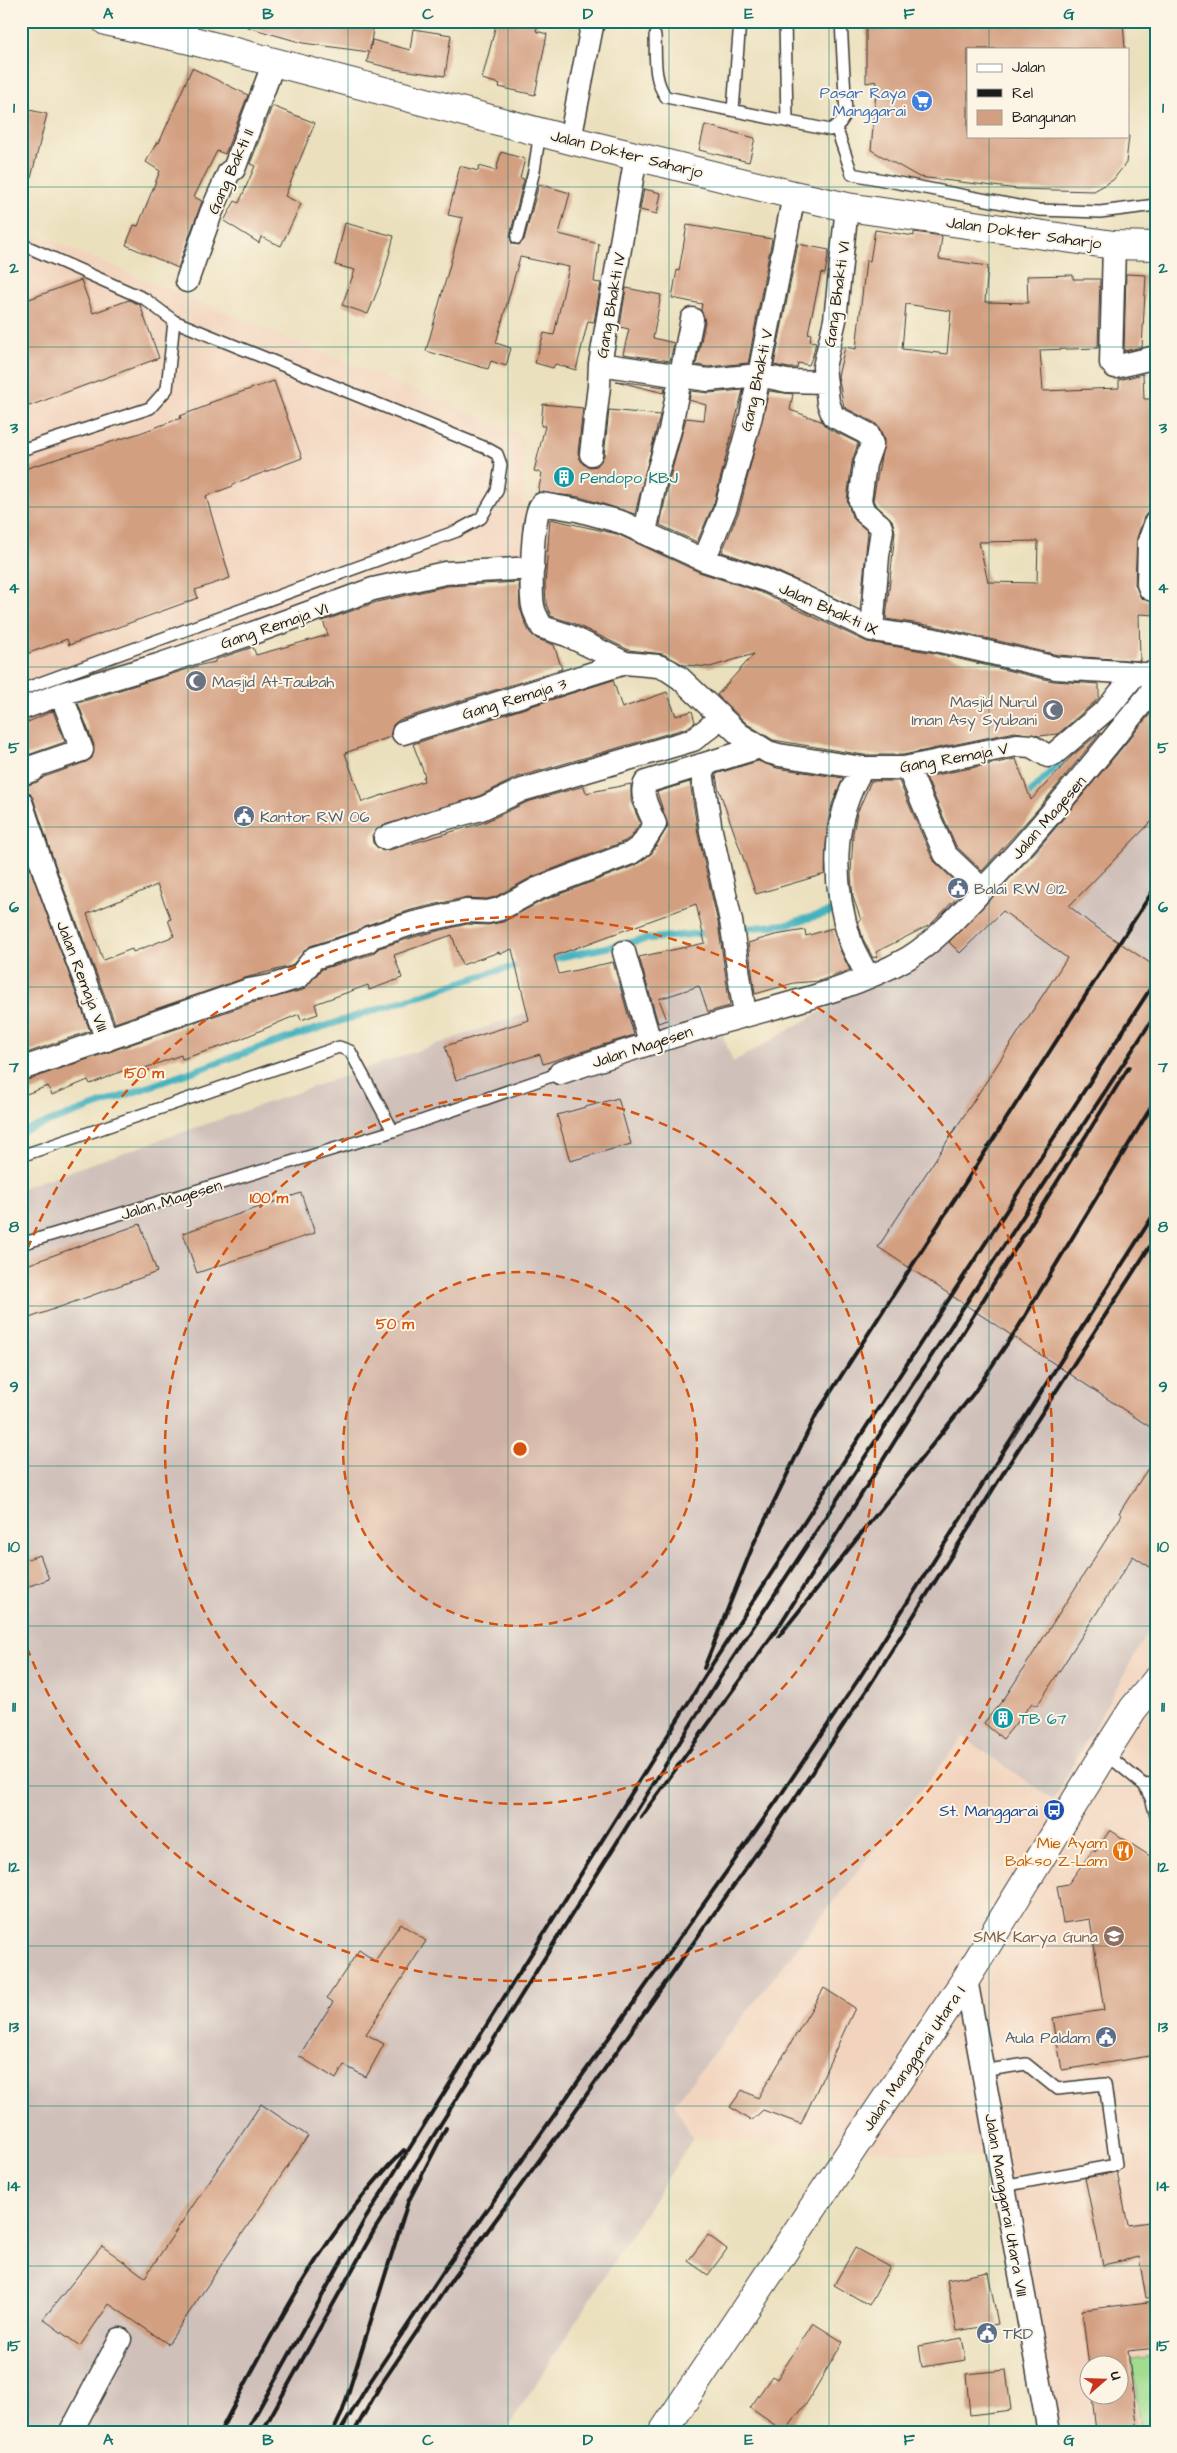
<svg xmlns="http://www.w3.org/2000/svg" width="1177" height="2453" font-family="'Architects Daughter',sans-serif">
<rect width="100%" height="100%" fill="#fcf5e5"/>
<filter id="ink" filterUnits="userSpaceOnUse"><feTurbulence type="fractalNoise" baseFrequency=".02" numOctaves="2"/><feDisplacementMap in="SourceGraphic" scale="10" xChannelSelector="R" yChannelSelector="G"/><feConvolveMatrix kernelMatrix="1 2 1 2 8 2 1 2 1" color-interpolation-filters="sRGB"/></filter>
<filter id="wash" filterUnits="userSpaceOnUse"><feTurbulence type="fractalNoise" baseFrequency=".0096" numOctaves="4" result="noise"/><feDisplacementMap in="SourceGraphic" scale="20" xChannelSelector="R" yChannelSelector="G"/><feGaussianBlur stdDeviation="1.12" result="paint"/><feColorMatrix in="noise" values="0 0 0 0 0 0 0 0 0 0 0 0 0 0 0 0 0 1.4 0 .05"/><feComposite in="paint" operator="in"/></filter>
<g filter="url(#wash)">
<rect width="100%" height="100%" fill="#ebe0bd"/>
<!-- built -->
<path fill="#f2d4be" fill-rule="evenodd" d="M21,228L523,435V487L528,557L452,558L21,711Z
M1156,1618V2432H1058L983,2158L693,2138L674,2104L963,1737L1053,1800ZM1090,2366H1120V2396H1090Z"/>
<!-- industrial -->
<path fill="#cfc0ba" d="M1156,696V1618L1053,1800L963,1737L674,2104L693,2138L505,2432H21V1188L692,956L733,1062L977,922Z"/>
<!-- green -->
<path fill="#a2dc8f" stroke="#5f7c56" d="M1156,2356V2432H1141L1132,2359Z"/>
<g fill="none" stroke-linecap="round" stroke-linejoin="round">
<!-- stream -->
<path stroke="#44b2bf" stroke-width="7" d="M1023,801L1062,760
M546,960L647,939L787,924L838,910
M21,1132L273,1043L496,971L524,965"/>
</g>
<g id="blocks">
<!-- building -->
<path fill="#d39f81" fill-rule="evenodd" d="M248,21H374L370,50L372,40L410,50L413,29L451,35L445,76L394,69L367,62L369,52L303,43L247,27Z
M497,21H539L536,31L547,34L535,95L499,87L500,84L482,79Z
M866,21H1123L1125,49H968V136H1129L1126,163L1113,180L1094,191L1018,189L919,177L871,150L877,81L866,83Z
M192,68L248,95L225,154L217,151L194,197L202,201L178,268L126,245L134,225L138,226L160,171L146,162L157,142L159,143Z
M272,106L315,123L285,196L301,204L281,246L261,237L259,243L224,221L235,201L239,203L255,166L250,164Z
M21,108L47,114L28,190H21Z
M705,125L755,138L749,162L699,150Z
M501,152L525,159L520,178L524,179L510,236L512,244L519,245L524,240L539,184L570,193L559,234L599,244L594,282L601,283L594,322L588,321L576,370L555,364L553,368L535,363L544,333L554,335L569,267L520,257L496,343L511,348L506,366L491,361L488,369L426,351L463,218L448,215L460,166L478,171L479,166L496,171Z
M644,189L661,193L657,214L640,210Z
M345,223L394,236L383,277L368,314L342,305L355,270L335,265Z
M687,225L772,239L748,363L708,367L696,365L705,322L701,310L702,304L672,298L677,270L679,271Z
M875,230L914,236V232L942,236L939,259L988,266L985,302L1028,303L1027,276L1073,275V279H1100L1098,348L1040,350L1043,391L1119,388V380L1143,374L1144,399H1151L1156,509L1148,512L1144,517L1137,538L1135,584L1141,598L1156,604V615L1139,614L1140,661L1058,655L934,626L886,619L895,532L892,520L875,504L873,500L884,440L880,429L875,423L844,407L838,376L845,347L856,349L866,261H870ZM906,304L951,311L947,354L902,349ZM1038,541L1037,583L988,582L979,542Z
M798,244L829,250L825,274L821,273L808,333L811,334L810,341L816,342L813,355L809,365L798,363L797,368H789L774,365Z
M1126,274L1146,275L1142,347L1124,351Z
M81,280L93,313L129,300L140,305L159,358L21,409V302Z
M626,288L661,295L653,338L674,343L670,361L623,354L629,329L620,327Z
M274,381L302,458L233,484V486L206,496L230,578L195,590L198,598L69,645L67,639L21,656V470L140,433L181,418L180,416L209,405V403Z
M616,381L665,387L664,393Z
M743,390L714,503L697,542L660,525L669,481L686,418L704,420L706,405L689,400L691,391L709,393Z
M769,391L793,394L790,410L821,421L827,428L858,443L852,462L847,500L852,517L868,532L860,610L770,568L722,552L739,511Z
M543,404L583,408L578,453L583,464L590,467L597,466L604,456L609,410L660,415L635,514L580,497L538,492L542,473L534,471L545,426H541Z
M550,519L617,534L699,572L760,592L867,642L929,652L1053,681L1099,684V698L1058,734L1039,736L1015,732L903,755H864L773,740L747,724L717,695L754,654L710,667L684,665L663,654L629,650L573,623L551,616L546,604L545,585Z
M519,582L520,608L525,623L530,633L537,639L554,645L562,669L399,720L393,725L390,737L345,753L362,802L424,781L423,777L425,776L413,744L613,680L622,708L667,692L676,716L692,711L695,722L687,728L518,777L477,797L381,826L372,835L373,843L382,851L389,850L485,822L527,802L584,786L586,793L631,784V801L640,823L631,837L625,841L532,877L495,897L487,899L463,898L411,910L364,926L357,931L310,946L291,966L245,978L115,1023L58,873L33,798L29,792L21,789V787L37,782L44,777L86,762L92,758L94,745L78,703L201,665L215,662V660L253,647L256,655L328,635L323,621L377,602L447,586ZM157,885L171,919L168,920L174,936L133,952L132,949L103,960L87,914Z
M1156,707V817L1069,906L1090,923L1156,967V1431L878,1247L1067,958L1003,911L960,953L949,942L1036,851Z
M53,711L65,742L28,755L21,760V725Z
M1101,732L1037,810L982,871L956,846L926,777L1016,759L1031,800L1072,756Z
M758,761L777,768L843,778L832,804L827,828L825,874L756,894L718,787L716,774Z
M871,781H899L933,860L964,890L930,925L876,952L878,956L873,958L863,939L858,921L861,920L853,897L851,875L853,833L857,813Z
M690,782L698,834L718,923L730,1006L708,1012L699,986L659,999L667,1020L658,1023L639,957L705,943L696,904L554,956L559,974L613,962L634,1035L543,1064L540,1054L456,1080L445,1046L529,1020L512,949L500,954L499,952L462,965L452,935L394,955L402,978L369,990L368,985L315,1004L318,1014L301,1020L299,1014L229,1044L182,1059L181,1055L126,1075L125,1070L90,1084L88,1080L52,1095L48,1086L21,1096V1082L252,1003L303,990L322,969L372,954L379,948L418,936L467,924L488,925L503,922L542,901L636,865L652,853L668,826L657,792Z
M21,844L90,1031L21,1055Z
M833,928L839,948L850,970L819,981L794,983L755,994L748,943L775,935L805,930L806,936Z
M618,1098L631,1144L570,1161L557,1115Z
M301,1193L315,1233L197,1273L183,1233Z
M140,1224L157,1272L21,1321V1267Z
M1156,1456V1571L1133,1556L1037,1706L1032,1703L1003,1739L984,1723L1006,1696L1122,1515L1119,1513Z
M40,1555L49,1579L21,1589V1561Z
M1110,1830L1156,1860V2055L1062,2070L1053,2018L1104,2010L1090,1919L1063,1923L1057,1886L1068,1884L1093,1850L1095,1852Z
M401,1923L426,1941L366,2034L384,2044L366,2077L344,2065L336,2079L299,2056L333,2002L327,1998L359,1950L375,1961Z
M824,1988L855,2008L801,2124L763,2110L751,2121L730,2107L742,2090L758,2098Z
M261,2104L308,2136L168,2344L109,2304L80,2346L43,2319L102,2246L145,2277Z
M1117,2172L1128,2225L1156,2221V2297L1146,2298L1139,2257L1103,2265L1085,2178Z
M708,2235L727,2249L708,2275L688,2261Z
M855,2248L890,2267L869,2305L834,2285Z
M988,2272L998,2324L957,2331L947,2280Z
M1156,2301V2348L1128,2351L1138,2432H1096L1092,2396H1120V2366H1090V2375L1082,2310Z
M813,2323L843,2342L808,2401L785,2432L750,2408L772,2376L777,2379Z
M962,2338L966,2360L922,2367L919,2346Z
M1006,2370L1011,2410L970,2415L966,2374Z"/>
</g>
</g>
<g filter="url(#ink)">
<use href="#blocks" fill-opacity="0" stroke="#3b3934" stroke-width="1"/>
<g fill="none" stroke-linecap="round" stroke-linejoin="round">
<!-- lane casing -->
<g stroke="#3b3934" stroke-width="14">
<path id="lane" d="M785,21L787,121
M655,36C656,58 653,79 666,97L830,130L840,123L846,114L841,21
M733,110L740,21
M836,127L852,174L1039,210L1100,212L1156,205
M517,238L534,171L540,132
M21,244L145,299L174,321L486,448L497,454L501,465L497,491L481,518L457,531L21,690
M21,450L150,408L167,389L174,321
M21,1156L339,1047L350,1051L393,1131
M21,1244L393,1131L560,1073
M1105,1753L1144,1785L1156,1784
M1144,1785L1151,1798L1156,1816
M982,2071L1026,2064L1057,2089L1105,2084L1116,2165L1003,2186"/>
</g>
<!-- street casing -->
<g stroke="#3b3934" stroke-width="25">
<path id="street" d="M570,140L593,21
M847,207L835,320L824,367L828,402L833,416L868,434L872,444L865,464L860,501L864,512L880,525L882,530L878,556L872,630
M1114,245L1111,363L1115,367L1156,357
M187,281L211,213L229,172L234,169L274,62
M600,364L708,380L759,375L787,381L826,382
M591,454L599,386L600,364L636,156
M1156,522L1149,542L1148,584L1150,589L1156,591
M645,533L656,478L670,430L692,319
M704,560L726,507L751,416L794,195
M1136,673L1107,709L1053,755L1048,756L1031,746L1017,745L904,768H863L779,755L768,752L739,734L680,678L668,670L658,666L625,663L567,635L542,627C539,621 534,613 533,606C530,593 532,509 542,504L577,510L621,522L704,560L765,580L802,596L872,630L931,639L1056,668C1082,670 1109,671 1136,673L1138,674H1156
M21,709L61,694L158,665L253,633L373,589L445,573L533,568
M403,733L625,663
M701,765L711,831L731,921L745,1015
M863,768C830,819 832,886 851,943C855,954 863,966 868,977
M908,768L945,854L983,890
M21,774L33,770L32,767L82,750L61,694
M21,802L46,877L107,1040
M385,838L432,822L481,809L522,790L693,740L711,726L718,715
M624,952L650,1042
M21,1069L249,990L271,986L299,977L314,958L368,941V938L414,923L466,911L488,912L500,909L537,889L631,853L641,846L655,824C650,811 638,794 646,782L760,747
M560,1073C619,1053 677,1034 737,1018C794,1002 856,988 908,958C935,942 962,912 983,889C1042,828 1094,761 1148,696L1156,683
M966,1979L1049,2432
M71,2432L120,2339"/>
</g>
<!-- secondary casing -->
<g stroke="#3b3934" stroke-width="30">
<path id="secondary" d="M663,2432L966,1979L1105,1753L1133,1709L1156,1681"/>
</g>
<!-- primary casing -->
<g stroke="#3b3934" stroke-width="30">
<path id="primary" d="M106,21L186,39L570,140L794,195L847,207L1114,245L1156,246"/>
</g>
<!-- lane -->
<use href="#lane" stroke="#fff" stroke-width="11"/>
<!-- street -->
<use href="#street" stroke="#fff" stroke-width="22"/>
<!-- secondary -->
<use href="#secondary" stroke="#fff" stroke-width="28"/>
<!-- primary -->
<use href="#primary" stroke="#fff" stroke-width="28"/>
<!-- rail -->
<path stroke="#1c1c1c" stroke-width="4" d="M779,1636L973,1394L1019,1326L1156,1099
M704,1668L754,1543L816,1415L1156,886
M641,1817L779,1626L1129,1067
M341,2430L368,2385L443,2272L778,1799L860,1677L1156,1211
M220,2432C273,2331 323,2231 404,2150
M246,2432L364,2221L713,1663L1156,980
M262,2432L375,2229L723,1673L1156,1014
M333,2432L342,2413L408,2202L446,2128
M354,2432L380,2386L453,2278L568,2121L791,1804L870,1685L1014,1456L1156,1237"/>
</g>
</g>
<!-- grid -->
<path fill="none" stroke="#0f766e" stroke-width="1" stroke-opacity="0.55" d="M188,21V2432M348,21V2432M508,21V2432M669,21V2432M829,21V2432M989,21V49M989,136V2432M21,187H1156M21,347H1156M21,507H1156M21,667H1156M21,827H1156M21,987H1156M21,1147H1156M21,1306H1156M21,1466H1156M21,1626H1156M21,1786H1156M21,1946H1156M21,2106H1156M21,2266H1156"/>
<!-- distance rings -->
<circle cx="520" cy="1449" r="177" fill="#d4530e" fill-opacity=".12"/>
<g fill="none" stroke="#d4530e" stroke-width="2.5" stroke-dasharray="9 6">
<circle cx="520" cy="1449" r="177"/>
<circle cx="520" cy="1449" r="355"/>
<path d="M22 1263A532 532 0 1 1 22 1635"/>
</g>
<!-- icons -->
<defs>
<g id="supermarket-disc" transform="scale(1.125)"><circle r="9.5" fill="#3f7fe0" stroke="#fcf5e5"/><path d="M-6-5.5h2.5l.6 2H6L4.5 2H-2.5L-4.4-4H-6ZM-1.5 3.2a1.3 1.3 0 1 0 .1 0ZM3 3.2a1.3 1.3 0 1 0 .1 0Z" fill="#fff"/></g>
<g id="building-disc" transform="scale(1.125)"><circle r="9.5" fill="#0f9aa8" stroke="#fcf5e5"/><path d="M-4-6H4V6H1V3H-1V6H-4ZM-2.5-4.3h1.7v1.8h-1.7ZM.8-4.3h1.7v1.8H.8ZM-2.5-1h1.7V.8h-1.7ZM.8-1h1.7V.8H.8Z" fill="#fff"/></g>
<g id="mosque-disc" transform="scale(1.125)"><circle r="9.5" fill="#6b7280" stroke="#fcf5e5"/><path d="M3.5-4.9A6 6 0 1 0 3.5 4.9A5 5 0 1 1 3.5-4.9Z" fill="#fff"/></g>
<g id="civic-disc" transform="scale(1.125)"><circle r="9.5" fill="#5c6f8a" stroke="#fcf5e5"/><path d="M-.6-6.5H3V-4.5H.6V-3L4-1V1h2V6H-6V1h2V-1L-.6-3ZM-1.2 2.5V6h2.4V2.5Z" fill="#fff"/></g>
<g id="bus-disc" transform="scale(1.125)"><circle r="9.5" fill="#1a4fb4" stroke="#fcf5e5"/><path d="M-5-6H5V4H4V6H2V4H-2V6H-4V4H-5ZM-3.5-4V0h7V-4ZM-3.5 1.2v1.5H-2V1.2ZM2 1.2v1.5H3.5V1.2Z" fill="#fff"/></g>
<g id="restaurant-disc" transform="scale(1.125)"><circle r="9.5" fill="#e8710a" stroke="#fcf5e5"/><path d="M-5-6h1v4h1v-4h1v4h1v-4h1v5L-1.5 .5V6h-2V.5L-5-1ZM5-6V6H3V1.5H1.5Q1.5-4 5-6Z" fill="#fff"/></g>
<g id="school-disc" transform="scale(1.125)"><circle r="9.5" fill="#8d6e63" stroke="#fcf5e5"/><path d="M0-5L7-2L0 1L-7-2ZM-4 1L0 2.5L4 1V4Q0 6-4 4Z" fill="#fff"/></g>
</defs>
<g fill-rule="evenodd">
<use href="#supermarket-disc" x="922" y="101"/>
<use href="#building-disc" x="564" y="477"/>
<use href="#mosque-disc" x="196" y="681"/>
<use href="#mosque-disc" x="1053" y="710"/>
<use href="#civic-disc" x="244" y="816"/>
<use href="#civic-disc" x="958" y="888"/>
<use href="#building-disc" x="1003" y="1718"/>
<use href="#bus-disc" x="1054" y="1810"/>
<use href="#restaurant-disc" x="1123" y="1851"/>
<use href="#school-disc" x="1114" y="1936"/>
<use href="#civic-disc" x="1106" y="2037"/>
<use href="#civic-disc" x="987" y="2333"/>
</g>
<g text-anchor="middle" stroke-width="4" stroke-linejoin="round" paint-order="stroke">
<!-- shop labels -->
<g font-size="16" fill="#366cbe" stroke="#fcf5e5" text-anchor="end">
<text x="906" y="98">Pasar Raya<tspan x="906" dy="18">Manggarai</tspan></text>
</g>
<!-- street labels -->
<g font-size="16" fill="#1c1c1c" stroke="#fcf5e5">
<text transform="translate(627 153) rotate(14)" y="6">Jalan Dokter Saharjo</text>
<text transform="translate(230 171) rotate(-66)" y="6">Gang Bakti II</text>
<text transform="translate(1024 232) rotate(8)" y="6">Jalan Dokter Saharjo</text>
<text transform="translate(836 294) rotate(-82)" y="6">Gang Bhakti VI</text>
<text transform="translate(610 305) rotate(-80)" y="6">Gang Bhakti IV</text>
<text transform="translate(756 380) rotate(-78)" y="6">Gang Bhakti V</text>
<text transform="translate(829 608) rotate(24)" y="6">Jalan Bhakti IX</text>
<text transform="translate(274 625) rotate(-19)" y="6">Gang Remaja VI</text>
<text transform="translate(514 698) rotate(-17)" y="6">Gang Remaja 3</text>
<text transform="translate(954 757) rotate(-10)" y="6">Gang Remaja V</text>
<text transform="translate(1048 817) rotate(-49)" y="6">Jalan Magesen</text>
<text transform="translate(83 976) rotate(69)" y="6">Jalan Remaja VIII</text>
<text transform="translate(642 1046) rotate(-18)" y="6">Jalan Magesen</text>
<text transform="translate(171 1199) rotate(-17)" y="6">Jalan Magesen</text>
<text transform="translate(913 2058) rotate(-56)" y="6">Jalan Manggarai Utara I</text>
<text transform="translate(1007 2205) rotate(80)" y="6">Jalan Manggarai Utara VIII</text>
</g>
<!-- culture labels -->
<g font-size="16" fill="#0d838f" stroke="#fcf5e5" text-anchor="start">
<text x="580" y="483">Pendopo KBJ</text>
<text x="1019" y="1724">TB 67</text>
</g>
<!-- worship labels -->
<g font-size="16" fill="#5b616d" stroke="#fcf5e5" text-anchor="start">
<text x="212" y="687">Masjid At-Taubah</text>
<text x="1037" y="707" text-anchor="end">Masjid Nurul<tspan x="1037" dy="18">Iman Asy Syubani</tspan></text>
</g>
<!-- service labels -->
<g font-size="16" fill="#4e5e75" stroke="#fcf5e5" text-anchor="start">
<text x="260" y="822">Kantor RW 06</text>
<text x="974" y="894">Balai RW 012</text>
<text x="1090" y="2043" text-anchor="end">Aula Paldam</text>
<text x="1003" y="2339">TKD</text>
</g>
<!-- transit labels -->
<g font-size="16" fill="#164399" stroke="#fcf5e5" text-anchor="end">
<text x="1038" y="1816">St. Manggarai</text>
</g>
<!-- food labels -->
<g font-size="16" fill="#c56008" stroke="#fcf5e5" text-anchor="end">
<text x="1107" y="1848">Mie Ayam<tspan x="1107" dy="18">Bakso Z-Lam</tspan></text>
</g>
<!-- education labels -->
<g font-size="16" fill="#785e54" stroke="#fcf5e5" text-anchor="end">
<text x="1098" y="1942">SMK Karya Guna</text>
</g>
</g>
<circle cx="520" cy="1449" r="8" fill="#d4530e" stroke="#fcf5e5" stroke-width="2.5"/>
<g font-size="15" text-anchor="middle" font-weight="bold" fill="#d4530e" stroke="#fcf5e5" stroke-width="4" stroke-linejoin="round" paint-order="stroke">
<text x="144" y="1078">150 m</text>
<text x="269" y="1203">100 m</text>
<text x="395" y="1329">50 m</text>
</g>
<!-- margin -->
<rect width="1177" height="2453" fill="none" stroke="#fcf5e5" stroke-width="55"/>
<!-- legend -->
<rect x="967" y="48" width="162" height="90" fill="#fcf5e5" stroke="#a29e95"/>
<rect x="977" y="64" width="25" height="8" fill="#ffffff" stroke="#a29e95"/>
<text x="1012" y="72" font-size="15" fill="#1c1c1c">Jalan</text>
<rect x="977" y="89" width="25" height="8" fill="#1c1c1c" stroke="#a29e95"/>
<text x="1012" y="98" font-size="15" fill="#1c1c1c">Rel</text>
<rect x="977" y="110" width="25" height="15" fill="#d39f81" stroke="#a29e95"/>
<text x="1012" y="122" font-size="15" fill="#1c1c1c">Bangunan</text>
<!-- north arrow -->
<g transform="translate(1104 2380) rotate(70)"><circle r="24" fill="#fcf5e5" stroke="#a29e95"/>
<path d="M0-4L9 19L0 12L-9 19Z" fill="#c8321e"/>
<text y="-8" font-size="14" font-weight="bold" text-anchor="middle" fill="#1c1c1c">U</text>
</g>
<rect x="28" y="28" width="1122" height="2398" fill="none" stroke="#0f766e" stroke-width="2"/>
<g font-size="16" text-anchor="middle" font-weight="bold" fill="#0f766e">
<text x="108" y="19">A</text>
<text x="268" y="19">B</text>
<text x="428" y="19">C</text>
<text x="588" y="19">D</text>
<text x="749" y="19">E</text>
<text x="909" y="19">F</text>
<text x="1069" y="19">G</text>
<text x="14" y="113">1</text>
<text x="1163" y="113">1</text>
<text x="14" y="273">2</text>
<text x="1163" y="273">2</text>
<text x="14" y="433">3</text>
<text x="1163" y="433">3</text>
<text x="14" y="593">4</text>
<text x="1163" y="593">4</text>
<text x="14" y="753">5</text>
<text x="1163" y="753">5</text>
<text x="14" y="912">6</text>
<text x="1163" y="912">6</text>
<text x="14" y="1072">7</text>
<text x="1163" y="1072">7</text>
<text x="14" y="1232">8</text>
<text x="1163" y="1232">8</text>
<text x="14" y="1392">9</text>
<text x="1163" y="1392">9</text>
<text x="14" y="1552">10</text>
<text x="1163" y="1552">10</text>
<text x="14" y="1712">11</text>
<text x="1163" y="1712">11</text>
<text x="14" y="1872">12</text>
<text x="1163" y="1872">12</text>
<text x="14" y="2032">13</text>
<text x="1163" y="2032">13</text>
<text x="14" y="2191">14</text>
<text x="1163" y="2191">14</text>
<text x="14" y="2351">15</text>
<text x="1163" y="2351">15</text>
<text x="108" y="2445">A</text>
<text x="268" y="2445">B</text>
<text x="428" y="2445">C</text>
<text x="588" y="2445">D</text>
<text x="749" y="2445">E</text>
<text x="909" y="2445">F</text>
<text x="1069" y="2445">G</text>
</g>
</svg>
